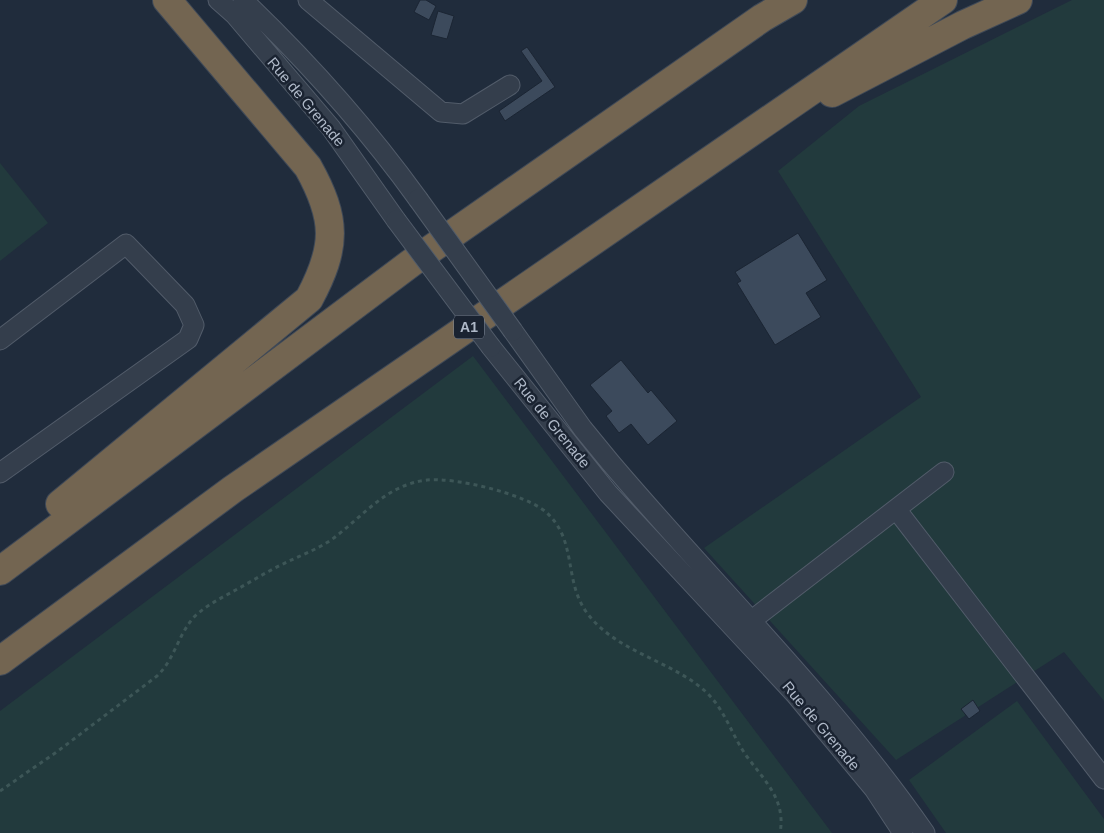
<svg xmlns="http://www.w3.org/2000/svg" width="1104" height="833" font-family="Arial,sans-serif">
<rect width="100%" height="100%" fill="#202c3c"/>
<!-- green -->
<path fill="#223a3d" d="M1072,0H1104V701L1064,652L896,760L704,548L921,397L778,171L859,106Z
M0,163L48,223L0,261Z
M473,356L832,833H0V711Z
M1017,701L1104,819V833H946L909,780Z"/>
<!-- building -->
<path fill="#3c4a5c" stroke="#1b2533" d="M420,0H426L436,6L429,20L414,12Z
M438,11L454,16L447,39L431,35Z
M527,47L555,87L505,121L499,111L542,81L521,51Z
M798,233L827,280L806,293L821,317L775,345L737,283L741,281L735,272Z
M621,360L648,393L651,390L677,421L648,445L631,424L619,433L606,416L612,411L590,385Z
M973,700L980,711L969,719L961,709Z"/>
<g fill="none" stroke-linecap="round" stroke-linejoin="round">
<!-- minor casing -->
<g stroke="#525c6a" stroke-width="21">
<path id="minor" d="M218,0L235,15L331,128L396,220
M243,0C307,61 366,127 418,199
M308,0L441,112L463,114L510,85
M513,331L583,429L610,462C715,586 832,699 925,833
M0,340L126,244L185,305L194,325L188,339L0,473
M491,347L608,493L795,694L874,789L903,833
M896,509L1104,779
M743,627L944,472"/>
</g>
<!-- highway casing -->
<g stroke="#3f4957" stroke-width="30">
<path id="highway" d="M832,93L963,25L1018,0
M60,504L309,299C337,247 337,219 308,167L167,0
M0,571L411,263L762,18L793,0
M0,661L233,489L943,0"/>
</g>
<!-- path -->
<path stroke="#3d5657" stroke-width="3" stroke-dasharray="4 4" stroke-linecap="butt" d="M0,791L58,751L157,676C175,659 178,634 195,616C206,606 219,599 232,592C249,583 266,572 283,564C299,556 316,550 331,540C363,517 385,485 427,480C455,477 525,494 546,512C578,541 563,580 587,613C616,652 670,660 705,691C726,710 732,737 748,758C766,782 786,801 780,833"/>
<!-- minor -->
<use href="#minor" stroke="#343e4c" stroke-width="19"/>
<!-- highway -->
<use href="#highway" stroke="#736551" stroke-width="28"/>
<!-- minor-bridge casing -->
<g stroke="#525c6a" stroke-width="21" stroke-linecap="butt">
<path id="minor-bridge" d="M418,199L513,331
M396,220L491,347"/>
</g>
<!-- minor-bridge -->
<use href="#minor-bridge" stroke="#343e4c" stroke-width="19"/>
</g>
<g text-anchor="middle" stroke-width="5" stroke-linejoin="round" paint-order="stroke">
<!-- shield labels -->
<rect fill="#1a2331" stroke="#828c9b" stroke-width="1" x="454" y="315.5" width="30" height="23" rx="4"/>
<g font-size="14" font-weight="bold" fill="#afb9c8">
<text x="469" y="332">A1</text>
</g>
<!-- street labels -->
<g font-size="15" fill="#afb9c8" stroke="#1a2331">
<text transform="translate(306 102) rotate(50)" y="5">Rue de Grenade</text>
<text transform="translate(552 423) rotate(51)" y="5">Rue de Grenade</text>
<text transform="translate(821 726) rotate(50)" y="5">Rue de Grenade</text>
</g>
</g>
</svg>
